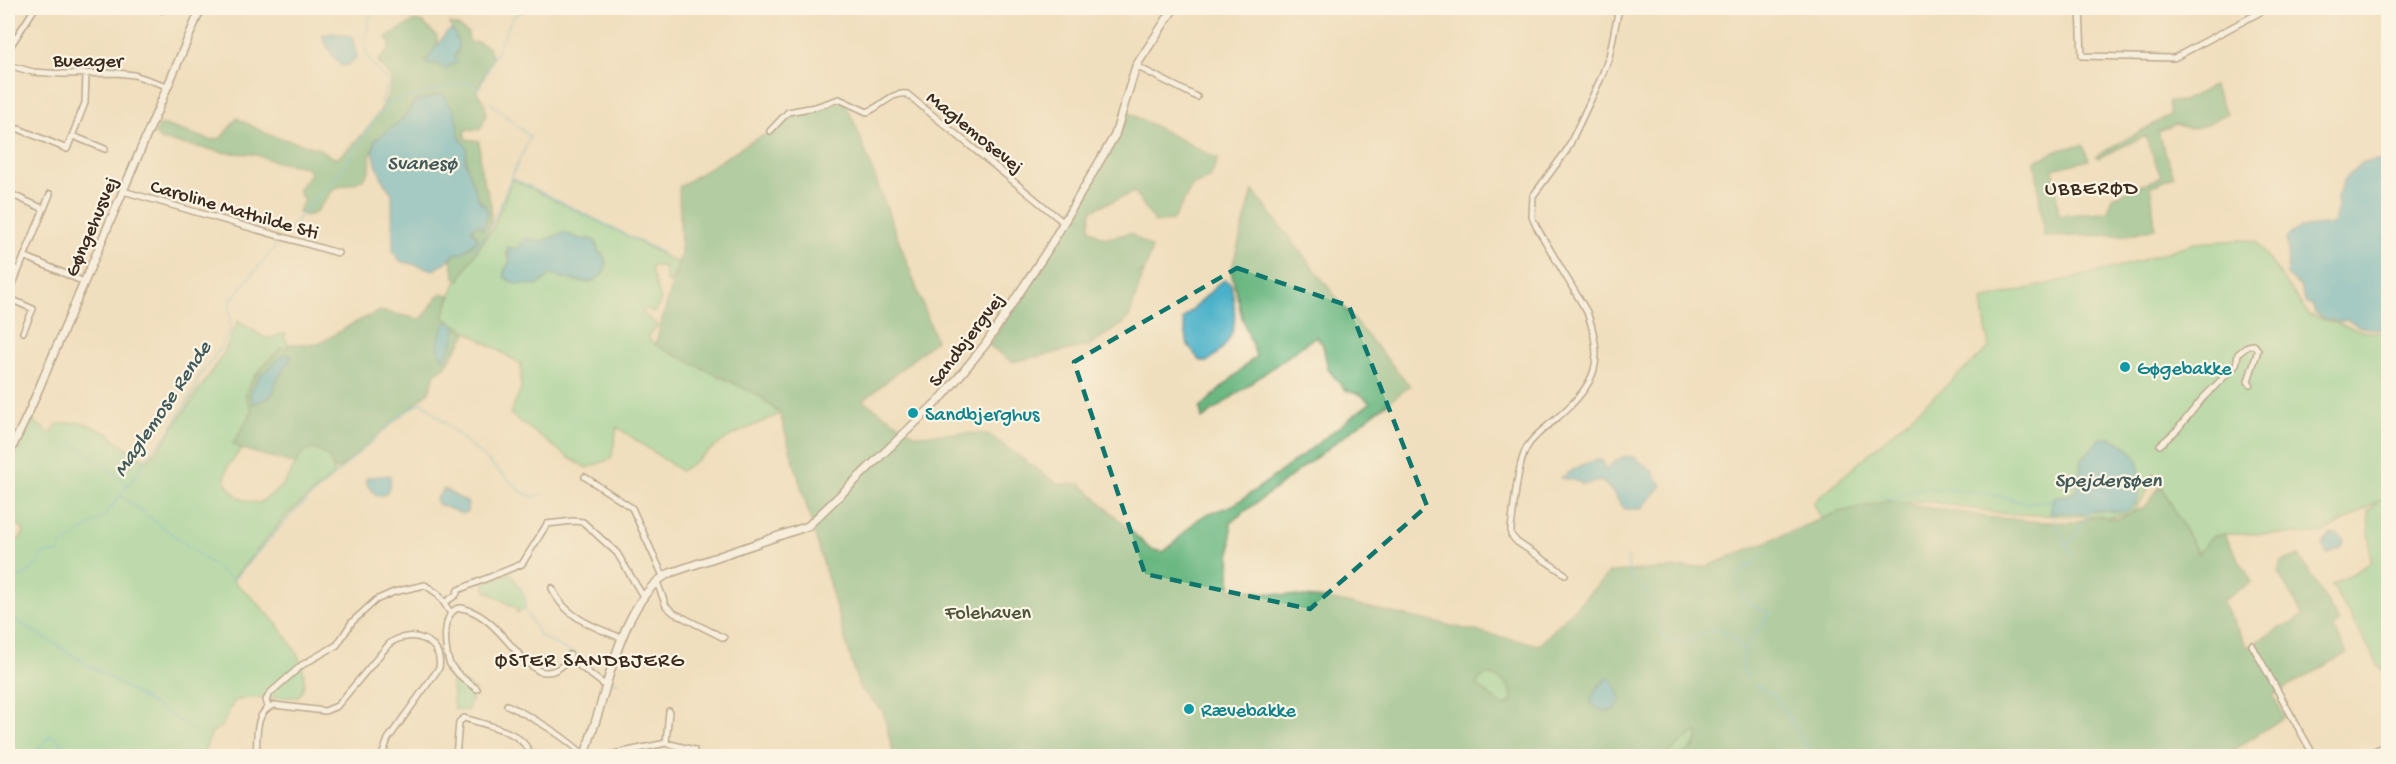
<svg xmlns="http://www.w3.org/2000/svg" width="2396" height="764" font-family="'Gochi Hand',sans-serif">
<rect width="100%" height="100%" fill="#fcf5e5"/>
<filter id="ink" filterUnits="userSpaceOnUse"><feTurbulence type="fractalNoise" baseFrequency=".0167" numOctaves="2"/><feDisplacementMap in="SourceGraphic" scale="12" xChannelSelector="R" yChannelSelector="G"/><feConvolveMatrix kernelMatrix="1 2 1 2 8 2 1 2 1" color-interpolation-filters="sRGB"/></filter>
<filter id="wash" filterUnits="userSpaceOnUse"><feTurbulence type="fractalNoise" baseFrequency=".008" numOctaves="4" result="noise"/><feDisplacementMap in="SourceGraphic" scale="24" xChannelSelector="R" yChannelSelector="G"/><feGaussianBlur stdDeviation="1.35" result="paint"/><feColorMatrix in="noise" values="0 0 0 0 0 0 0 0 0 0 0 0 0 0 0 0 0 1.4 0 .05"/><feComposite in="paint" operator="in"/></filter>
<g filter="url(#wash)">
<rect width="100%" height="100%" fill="#f0dfbe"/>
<!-- green -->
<path fill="#81d598" stroke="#5e805b" stroke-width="1.5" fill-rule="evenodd" d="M512,179L620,232L683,266L673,275L670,284L666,281L664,266H653L651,270L661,300L655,313L647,309L643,311V313L658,326L649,334V340L760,396L780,414L730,436L681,471L617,427L611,459L587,468L571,459L510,414L521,389V364L443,317L457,280L494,226ZM560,234H569C574,239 583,241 590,239L596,242L599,252L604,256L605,269C586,291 574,280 551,274L540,284H519L506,278L504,272L510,262L506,253L518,249L525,238L543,241Z
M2240,240L2256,241L2309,315L2362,331L2388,333V681L2332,585L2371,563L2368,512L2380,500L2322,534H2224L2212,537L2198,554L2154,473L2145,495L2132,513L2110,517L2006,514L1932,502L1915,501L1824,523L1813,503L1989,348L1982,300L2130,264L2195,243Z
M238,321L265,338C274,340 279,332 286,334L284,337L289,346C285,349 280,350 277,353C267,361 248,381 247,394C246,401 252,405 252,412L233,444L242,449C237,455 230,462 227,469C219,489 243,503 259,503C269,497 278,491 285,482C295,470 300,441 320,451C331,456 332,464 335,474L288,514L232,580C256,599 325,665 298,697L249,698L234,701L222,726L212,732L202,756H8V544C17,541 21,540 24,531L16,522L13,505L8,499V470L33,421L51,434L57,424C66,424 76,421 84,423C94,426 102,433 112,434V437L147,461L159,449L224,353Z
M511,573L526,599L525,610L516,613L518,609L486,591L484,583Z
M451,672L455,678L475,690L467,711L454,709Z
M1487,674C1500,676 1516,687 1511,702L1504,706L1476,685L1480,678Z
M1695,732H1699C1693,753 1687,756 1665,756Z"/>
<!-- forest -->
<path fill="#68b680" stroke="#52704f" stroke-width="1.5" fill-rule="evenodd" d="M414,21L423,23L437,36V47L426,61L448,66L458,52V42L450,24L458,26L468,33L469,43L478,42L488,47L493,58L476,91C488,106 489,112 480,130L467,129L464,133L466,139L479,141L481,171L491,204V220L487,233L459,281L455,277L451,260L455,253H462L478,240L471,229L478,224L482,228L486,207C472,196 464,165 467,148L460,138L455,112L415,101C407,118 391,130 375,140L373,151L370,156C374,181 355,184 335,188L315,213L305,216L298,211L304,201L298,190L310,174L307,167L280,163L253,154L228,153L160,140L155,133L161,124L211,140L221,138L237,118L269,135L317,148L336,159C360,140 386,112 392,81L378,61L388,51L390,43L386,38C393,31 405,28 414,21Z
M2213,86L2227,113C2209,123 2196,134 2176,124L2158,132L2174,176L2151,187L2155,228L2128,235L2044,237L2035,161L2062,149L2083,145L2089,160L2053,169L2059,216L2108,211L2113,197L2161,177L2145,136L2098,158L2096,156L2170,115L2168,102L2183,101Z
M844,101L856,126L936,340L863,401L916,435L959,433L988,434L1058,484H1081L1150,549L1163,552C1177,543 1186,528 1200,518C1211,510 1226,510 1238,502C1284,472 1326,436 1370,403L1361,395L1345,390L1328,369L1323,345L1316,336L1202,419L1200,408L1256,356L1242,317L1231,271L1253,191L1358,325L1410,386L1231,522L1230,589L1333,600L1539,645L1610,572L1708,566L1838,512L1889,501L1987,517L2041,522H2073L2100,516L2117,519L2130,514L2146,506L2161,485L2198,554L2212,536L2224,534L2252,582L2222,601L2247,647L2303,616L2278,573L2282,562L2299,555L2339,622L2334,627L2347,653L2273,695L2284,717L2229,753L2237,756H1682L1695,746L1699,733L1695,732L1665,756H894L883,712L859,687L780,414L760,396L655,345L681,253L679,187L750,142L771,132L789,114L811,111ZM1487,674C1500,677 1516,687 1511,702L1504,706L1476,685L1480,678ZM1609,677L1613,681L1621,698L1616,709L1609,712L1597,687Z
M1127,112L1218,159L1210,179L1193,185L1173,220L1155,223L1135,192L1091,210L1090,228C1103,243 1112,237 1130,233L1152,248L1145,270L1136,274L1144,272L1129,317L1123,324L1088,346L1012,362L989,345L1043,265L1072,211L1125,123Z
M441,293L450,295L443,317L467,333L445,367L435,374L429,392L339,469H334L329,458L316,449L305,451L295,464L242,449L233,444L252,412C252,405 245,401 246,394C248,379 272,360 280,348H287L288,344H319L352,324L380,311L421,319C429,312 432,302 441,293Z"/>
<!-- water -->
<path fill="#4ab1c9" stroke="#426e74" stroke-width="1.5" d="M452,29L458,42V52L454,56L457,63L448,66L446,70L435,63L429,65L426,61L446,33Z
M332,33L352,36L357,57L348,65L341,66C332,57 327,47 322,35Z
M443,94L455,112L460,138L467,148L465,161L479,201L486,207L488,213L483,229L478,224L471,229L478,239L462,253L455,254L444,264L434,270L400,261L393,252L392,193L384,183L376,164L373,151L375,140C391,130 407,118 415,101Z
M2388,160V330L2360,327L2347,320L2340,322L2323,318L2315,313L2312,305L2306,303L2300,287L2287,275L2288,253L2286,239C2300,221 2315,229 2333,223L2338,208L2337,197L2344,180L2363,162Z
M563,233C573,234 580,242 591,239L596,242L597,249L607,262C602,294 570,279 551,274L538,285L516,284L504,277L505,269L510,262L507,247L517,249L525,238L543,241Z
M1225,280L1231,284C1238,319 1238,340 1207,362L1199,360L1188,345L1183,319L1219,283Z
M449,321L457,327L452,345L444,360C434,350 439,329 449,321Z
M285,354L292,356L275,383L274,392L268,398L253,404L250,394C260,371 268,370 285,354Z
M2112,438C2125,445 2141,454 2139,471C2138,479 2137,483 2140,491L2136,503L2127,511H2095L2081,514L2062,512L2050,514L2053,497L2072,494L2076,491L2082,459L2101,438Z
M1625,456L1634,457L1654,472L1655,477L1662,484L1661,487L1641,509H1625C1616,499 1612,488 1601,481L1583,485L1577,481L1561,478C1572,470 1587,460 1601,460L1604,463V471L1615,461Z
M390,475L391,483L386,494L377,496L365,482L368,477Z
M444,489L468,503L467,512L462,514L438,504L436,499Z
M2331,534H2337L2343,538L2344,542L2341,548L2327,554L2322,545Z
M1609,677L1613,681L1621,699L1616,709C1605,713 1599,711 1591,703C1593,690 1600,685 1609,677Z"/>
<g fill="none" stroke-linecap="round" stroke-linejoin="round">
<!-- stream -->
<path stroke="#4ab1c9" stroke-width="1.5" d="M293,8H297
M490,102L530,137L512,176L513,178L661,252
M384,104L467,82L479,89L513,17L527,8
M286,235L300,216L343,168L376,116L387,110L382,102L385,89L390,86V83C358,54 364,48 371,11L367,8
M472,251C494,229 500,203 512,176
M71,441L128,484
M120,495L233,580L293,513L401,415L422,402L521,491L533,497L542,493
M1881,496L1891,500L1924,487L1990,494L2026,503L2051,500
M2051,514L2072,555
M2068,546L2090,511
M1627,557L1630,577L1636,583
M517,583L526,599L525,610L540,636L578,656L605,679
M1640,587C1645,591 1650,595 1653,600C1658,611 1656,633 1666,639C1690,652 1704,624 1723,631C1731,634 1737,644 1743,650
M8,588L40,562V557L44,553H59L60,547L104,516L139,471L143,462L167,435L195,389L199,377L220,349L230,331V301L281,240
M8,615L194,730
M1748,680C1732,655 1756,633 1770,614L1744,600L1736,576L1767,552
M610,681L618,682
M1755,686L1773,694L1813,756
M33,756L50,735L81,756"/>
</g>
</g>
<g filter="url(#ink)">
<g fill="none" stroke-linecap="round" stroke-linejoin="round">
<!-- minor casing -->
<g stroke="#7a6956" stroke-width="8">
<path id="minor" d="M156,8L161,10
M2080,8L2082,56L2174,58L2268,8
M8,50L35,8
M8,65L33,72L63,74L117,73L134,75L167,86
M1136,66L1197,97
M19,129L67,149L85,103L86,75
M770,131L788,112L815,107L839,99L867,112C880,108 892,91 907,94L1063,222
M73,136L105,149
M123,191L338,253
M8,193L44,209
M24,256L84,282
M8,265L18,270
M8,296L50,194
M8,298L33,309L23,332
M2160,445L2177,430L2202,399L2236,365L2238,354L2248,346L2254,345L2258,350L2248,381L2250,384
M585,477L632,508L663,576
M1565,574L1517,542L1511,535V529C1514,508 1517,464 1527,447C1534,435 1547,427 1557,418C1597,384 1605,361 1587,312L1536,226L1532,217L1533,196L1567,150L1601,78L1609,57L1619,8
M657,582L666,606L674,613L724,638
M552,588C563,616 595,628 622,638
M444,603L456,595L458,590L522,564L547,524L573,521L583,522L617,553L644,598
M2252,645L2314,756
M569,658L606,686
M477,689C467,682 456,674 450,664C444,651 440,601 466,609C499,620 511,654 539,671C553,675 564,667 570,655
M507,705C536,719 562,734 585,756
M268,707L266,700L270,693L302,665L337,645L352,622L376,600L394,592L425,585L438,594L450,612
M666,743L694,750
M256,756C258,738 253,712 274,705L325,711L337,706L389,644C409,628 444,639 439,668L388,739L382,756
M456,756L459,722L464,718C485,725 526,731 530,756
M604,756L666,743L669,711
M2365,756L2388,744"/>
</g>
<!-- tertiary casing -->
<g stroke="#7a6956" stroke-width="10">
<path id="tertiary" d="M8,456L28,414L201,8
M585,756C589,740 595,724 600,707C611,668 630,592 670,573L808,526L943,396L985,345L1047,251L1115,135L1136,66L1174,8"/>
</g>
<!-- minor -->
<use href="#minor" stroke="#fff" stroke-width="5"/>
<!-- tertiary -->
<use href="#tertiary" stroke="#fff" stroke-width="7"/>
</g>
</g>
<!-- marked area -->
<path d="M0 0H2396V764H0ZM1237,268L1349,306L1427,506L1310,609L1145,574L1074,362Z" fill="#f0dfbe" fill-opacity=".55" fill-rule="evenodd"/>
<path fill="none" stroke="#0f766e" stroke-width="4.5" stroke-dasharray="12 8" stroke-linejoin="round" d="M1237,268L1349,306L1427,506L1310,609L1145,574L1074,362Z"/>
<!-- markers -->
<g fill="#0f9aa8" stroke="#fcf5e5" stroke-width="2">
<circle cx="2125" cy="367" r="6"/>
<circle cx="913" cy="413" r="6"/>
<circle cx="1189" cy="709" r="6"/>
</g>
<g text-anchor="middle" stroke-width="4.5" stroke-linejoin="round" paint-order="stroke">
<!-- street labels -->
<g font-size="20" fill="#3b2a1e" stroke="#fcf5e5">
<text transform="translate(88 59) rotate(1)" y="7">Bueager</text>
<text transform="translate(976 131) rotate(39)" y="7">Maglemosevej</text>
<text transform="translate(235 208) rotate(16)" y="7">Caroline Mathilde Sti</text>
<text transform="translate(90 226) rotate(-67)" y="7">Gøngehusvej</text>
<text transform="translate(965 339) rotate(-53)" y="7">Sandbjergvej</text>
</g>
<!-- culture labels -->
<g font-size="20" fill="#0d838f" stroke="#fcf5e5" text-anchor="start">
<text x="2137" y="374">Gøgebakke</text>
<text x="925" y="420">Sandbjerghus</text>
<text x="1201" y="716">Rævebakke</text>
</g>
<!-- park labels -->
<g font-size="20" fill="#4c553c" stroke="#fcf5e5">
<text x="988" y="618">Folehaven</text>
</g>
<!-- water labels -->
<g font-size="21" font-style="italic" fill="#40595a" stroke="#fcf5e5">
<text x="422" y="169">Svanesø</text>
<text transform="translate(161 408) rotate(-56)" y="7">Maglemose Rende</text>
<text x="2108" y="486">Spejdersøen</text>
</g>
<!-- neighbourhood labels -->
<g font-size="21" letter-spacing="1.5" fill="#3b2a1e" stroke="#fcf5e5">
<text x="2092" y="194">UBBERØD</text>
<text x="590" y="666">ØSTER SANDBJERG</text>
</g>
</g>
<!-- margin -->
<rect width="2396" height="764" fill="none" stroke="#fcf5e5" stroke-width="30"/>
</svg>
